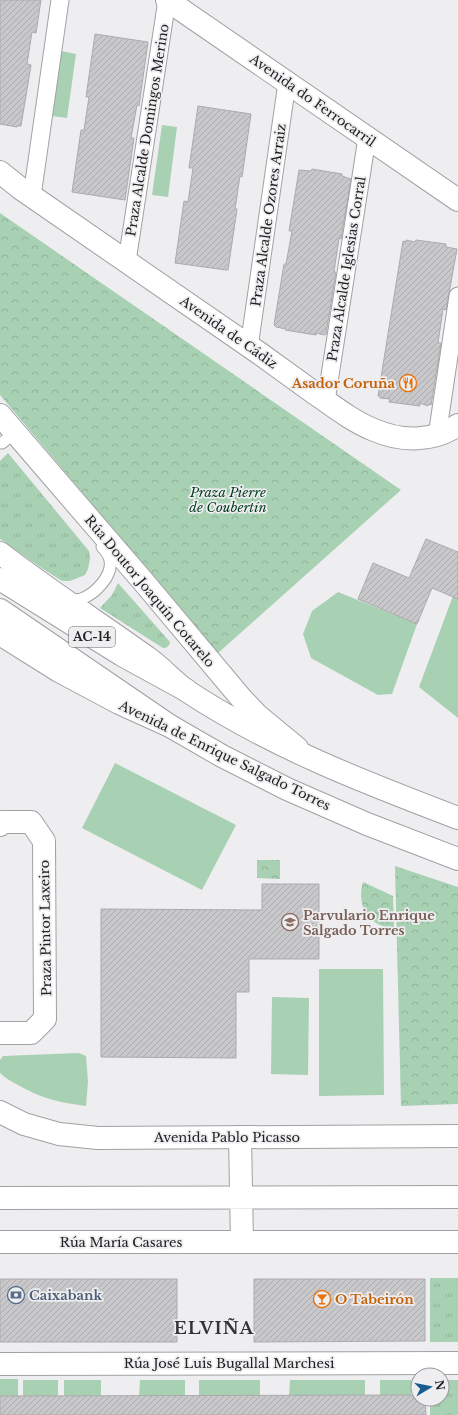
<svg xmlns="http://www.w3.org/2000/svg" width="458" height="1415" font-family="'Libre Baskerville',serif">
<defs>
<pattern id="grass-tufts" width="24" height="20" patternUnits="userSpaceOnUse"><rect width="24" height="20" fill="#a8d0b2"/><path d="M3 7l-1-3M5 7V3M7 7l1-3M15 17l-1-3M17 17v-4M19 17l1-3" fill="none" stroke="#90b299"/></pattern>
<pattern id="park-crowns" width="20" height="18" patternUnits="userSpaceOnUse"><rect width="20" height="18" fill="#a8d0b2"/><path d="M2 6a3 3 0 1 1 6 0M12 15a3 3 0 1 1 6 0" fill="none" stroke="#90b299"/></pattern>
<pattern id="building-hatch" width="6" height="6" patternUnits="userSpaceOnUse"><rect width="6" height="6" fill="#c8c8cb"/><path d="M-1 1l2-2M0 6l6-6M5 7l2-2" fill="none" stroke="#acacae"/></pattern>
</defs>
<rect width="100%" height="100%" fill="#eeeef1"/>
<!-- grass -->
<path fill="url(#grass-tufts)" d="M8,453L89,551L90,559L88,569L85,575L70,581H62L40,567L0,539V461Z
M118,583L170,642C169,646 167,648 163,648L100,608L112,595Z
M430,1278H458V1342H430Z
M442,1380H458V1415H430V1399H442Z"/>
<!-- park -->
<path fill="url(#park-crowns)" d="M0,213L401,490L218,653L0,395Z
M257,860H280V879L257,878Z
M395,866L458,887V1104L401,1106Z
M363,882L393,896L394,928C369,927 356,906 363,882Z"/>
<!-- garden -->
<path fill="#a8d0b2" d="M61,51L76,54L67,118L52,116Z
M162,125L177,127L168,197L152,195Z
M338,592L417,624L392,694L378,695L311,658L303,634L312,611Z
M453,596L458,599V718L419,687Z
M115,763L236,825L202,890L82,828Z
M319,969H383L384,1095L319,1096Z
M272,997L309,998L308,1075L271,1074Z
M79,1053L86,1056L88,1082L86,1106C57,1102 43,1099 18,1085C12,1082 5,1078 0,1073V1060L3,1056Z
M0,1379H18V1396H0Z
M23,1380H58V1396L23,1397Z
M64,1380H101V1396H64Z
M140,1380H185V1396H139Z
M199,1380H260V1396H199Z
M290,1380H365V1395L289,1396Z
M380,1380H411V1395H380Z"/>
<!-- building -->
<path fill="url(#building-hatch)" stroke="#abaaae" d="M0,0H41L36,33L32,32L27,64L31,65L21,126H17V127L0,124Z
M95,34L148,42L139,106L137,105L131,138H134L125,200L72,192L81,130H84L89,97H86Z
M198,106L251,114L242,177L240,176L235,209H237L228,270H226L175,263L184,201L188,202L193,168H189Z
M312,169L342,174V176L351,179L341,239L339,238L334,272H336L326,334L324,335L316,333V335L285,330L286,329L276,327L274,325L284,264H286L292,231H289L299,170L311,171Z
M406,240L415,242L416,240L446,244V247L457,249L446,310L443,309L438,343H441L433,393L431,405L428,404V406L420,403V406L389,402L390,399L380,398V396H378L403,241L406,242Z
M426,539L458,552V599L432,588L417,624L358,599L373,563L409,578Z
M262,884H319V959H249V992H236V1058L101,1057V909L262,910Z
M0,1279H177V1342H0Z
M254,1279H425V1341L254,1342Z
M418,1395V1399H425L426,1415H0V1396Z"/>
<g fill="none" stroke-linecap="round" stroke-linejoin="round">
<!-- service casing -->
<g stroke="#a1a0a3" stroke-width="13">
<path id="service" d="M2,443L15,432
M68,600C72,600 77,600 81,599C95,594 113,576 110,560C109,556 105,550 102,547"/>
</g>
<!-- pedestrian casing -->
<g stroke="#a1a0a3" stroke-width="19">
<path id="pedestrian" d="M32,196L60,0
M127,261L167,0
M249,347L287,83
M326,401L367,138
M437,436L458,296"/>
</g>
<!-- minor casing -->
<g stroke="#a1a0a3" stroke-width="24">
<path id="minor" d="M0,172L20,188C99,243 179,298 259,353C277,366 295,379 313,392C333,406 352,421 374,430C402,442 433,442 458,425
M0,415L142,580L241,698L257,715L297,748
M0,825L2,822H31L44,841L45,1019L31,1033H0
M240,1137L242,1242
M0,1198L458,1197
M0,1242H458
M0,1364L458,1363"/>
</g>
<!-- tertiary casing -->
<g stroke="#a1a0a3" stroke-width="24">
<path id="tertiary" d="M167,0L458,200
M0,1112L24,1124L59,1134L98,1138L458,1136"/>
</g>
<!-- primary casing -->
<g stroke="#a1a0a3" stroke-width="24">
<path id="primary" d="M0,553C48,590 99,623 148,658C162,668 174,682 187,691C270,746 366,783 458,818
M0,634L59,671L119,703L170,726L222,756L287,789L367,824L458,859"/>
</g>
<!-- motorway casing -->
<g stroke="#a1a0a3" stroke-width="24">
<path id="motorway" d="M0,579L122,655L186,690
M0,610L170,726"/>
</g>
<!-- service -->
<use href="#service" stroke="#fff" stroke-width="11"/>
<!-- pedestrian -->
<use href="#pedestrian" stroke="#fff" stroke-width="17"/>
<!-- minor -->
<use href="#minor" stroke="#fff" stroke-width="22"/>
<!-- tertiary -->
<use href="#tertiary" stroke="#fff" stroke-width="22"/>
<!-- primary -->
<use href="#primary" stroke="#fff" stroke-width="22"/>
<!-- motorway -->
<use href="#motorway" stroke="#fff" stroke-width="22"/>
</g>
<!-- icons -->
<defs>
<g id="restaurant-ring" transform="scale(0.9)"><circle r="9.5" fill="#eeeef1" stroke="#e8710a" stroke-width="1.5"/><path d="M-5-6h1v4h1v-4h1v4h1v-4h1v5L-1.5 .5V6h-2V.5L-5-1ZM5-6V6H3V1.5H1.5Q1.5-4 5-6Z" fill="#e8710a"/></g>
<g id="school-ring" transform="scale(0.9)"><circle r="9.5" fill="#eeeef1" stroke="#8d6e63" stroke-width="1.5"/><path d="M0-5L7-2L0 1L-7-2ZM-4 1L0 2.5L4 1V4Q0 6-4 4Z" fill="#8d6e63"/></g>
<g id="bank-ring" transform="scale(0.9)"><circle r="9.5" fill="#eeeef1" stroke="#5c6f8a" stroke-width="1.5"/><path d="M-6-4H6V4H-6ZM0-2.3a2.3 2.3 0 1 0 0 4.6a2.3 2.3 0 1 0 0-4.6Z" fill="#5c6f8a"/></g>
<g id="bar-ring" transform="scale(0.9)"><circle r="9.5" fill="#eeeef1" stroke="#e8710a" stroke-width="1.5"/><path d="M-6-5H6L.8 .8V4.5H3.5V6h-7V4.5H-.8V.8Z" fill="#e8710a"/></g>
</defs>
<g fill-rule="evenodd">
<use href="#restaurant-ring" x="408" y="383"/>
<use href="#school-ring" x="290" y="922"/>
<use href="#bank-ring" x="16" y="1295"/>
<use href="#bar-ring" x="322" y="1299"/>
</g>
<g text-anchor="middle" stroke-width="3.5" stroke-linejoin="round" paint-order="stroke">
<!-- shield labels -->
<rect fill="#eeeef1" stroke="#5e5e60" stroke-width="1" x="69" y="627" width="46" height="20" rx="3"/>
<g font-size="12" font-weight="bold" fill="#212122">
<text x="92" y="641">AC-14</text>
</g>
<!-- street labels -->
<g font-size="13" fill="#212122" stroke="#eeeef1">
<text transform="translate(313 100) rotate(35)" y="5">Avenida do Ferrocarril</text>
<text transform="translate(147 130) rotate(-81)" y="5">Praza Alcalde Domingos Merino</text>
<text transform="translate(268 215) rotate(-82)" y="5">Praza Alcalde Ozores Arraiz</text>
<text transform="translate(346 269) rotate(-81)" y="5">Praza Alcalde Iglesias Corral</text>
<text transform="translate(229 332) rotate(35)" y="5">Avenida de Cádiz</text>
<text transform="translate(150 591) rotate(50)" y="5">Rúa Doutor Joaquín Cotarelo</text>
<text transform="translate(225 755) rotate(26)" y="5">Avenida de Enrique Salgado Torres</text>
<text transform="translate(45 928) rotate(-91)" y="5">Praza Pintor Laxeiro</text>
<text x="227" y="1142">Avenida Pablo Picasso</text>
<text x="121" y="1247">Rúa María Casares</text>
<text x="229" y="1368">Rúa José Luis Bugallal Marchesi</text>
</g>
<!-- food labels -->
<g font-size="13" font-weight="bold" fill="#c56008" stroke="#eeeef1" text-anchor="end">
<text x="395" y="388">Asador Coruña</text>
<text x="335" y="1304" text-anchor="start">O Tabeirón</text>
</g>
<!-- park labels -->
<g font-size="13" font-style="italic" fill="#033d1d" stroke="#eeeef1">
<text x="228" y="497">Praza Pierre<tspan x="228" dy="15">de Coubertín</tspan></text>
</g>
<!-- education labels -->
<g font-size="13" font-weight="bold" fill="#785e54" stroke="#eeeef1" text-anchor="start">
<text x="303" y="920">Parvulario Enrique<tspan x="303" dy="15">Salgado Torres</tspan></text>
</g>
<!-- service labels -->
<g font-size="13" font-weight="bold" fill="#4e5e75" stroke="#eeeef1" text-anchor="start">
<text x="29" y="1300">Caixabank</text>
</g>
<!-- district labels -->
<g font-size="17" font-weight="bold" letter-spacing="1" fill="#343336" stroke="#eeeef1">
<text x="214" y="1334">ELVIÑA</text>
</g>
</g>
<!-- north arrow -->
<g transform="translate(430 1387) rotate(80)"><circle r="19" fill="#eeeef1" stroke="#9c9c9e"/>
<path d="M0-3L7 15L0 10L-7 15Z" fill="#175d91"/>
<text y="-6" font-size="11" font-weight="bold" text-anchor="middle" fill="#212122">N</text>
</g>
</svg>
